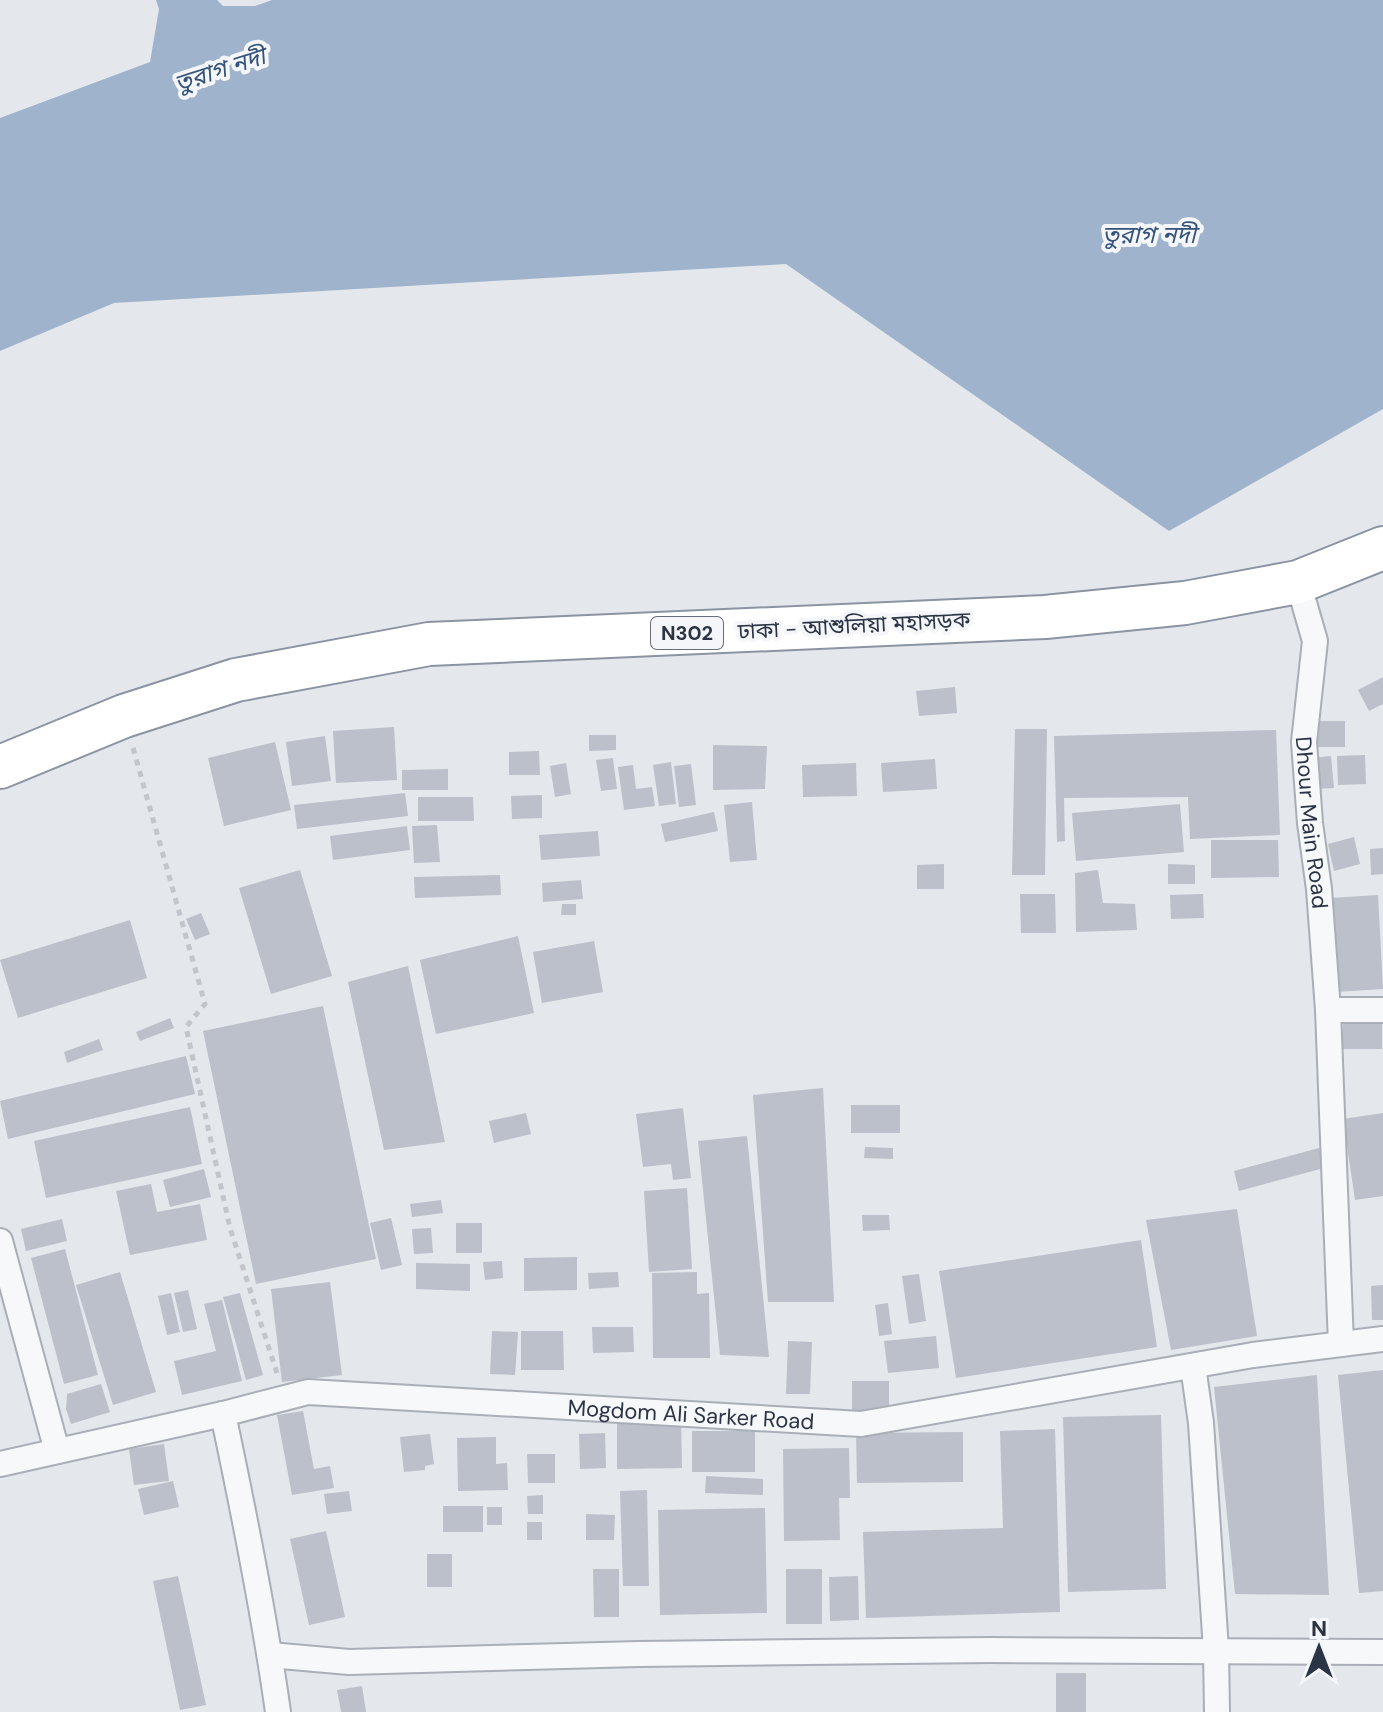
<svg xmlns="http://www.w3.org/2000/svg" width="1383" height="1712" font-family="'DM Sans','Noto Sans Bengali',sans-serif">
<rect width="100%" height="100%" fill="#e4e7ec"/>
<!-- water -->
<path fill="#9fb4cc" d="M156,0H217L223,6H255L272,0H1383V409L1169,531L786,264L114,303L0,351V118L150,62L159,9Z"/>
<!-- building -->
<path fill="#bbc0ca" d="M1383,677V704L1369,711L1358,690Z
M955,687L957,713L919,716L916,691Z
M1310,721H1345V747H1310Z
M394,727L397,780L336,783L333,731Z
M1015,729H1047L1045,875H1012Z
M1276,730L1280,835L1190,839L1188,797L1064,798L1065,841L1057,842L1054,736Z
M589,735H616V750L589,751Z
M325,736L331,781L292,786L286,742Z
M275,742L291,810L224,826L208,758Z
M713,745L767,746L765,789L713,790Z
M539,751L540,775H509V752Z
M1365,755L1366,784L1338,785L1337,756Z
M1331,756L1334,788L1314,789L1312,758Z
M613,758L617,789L601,791L596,760Z
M935,759L937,789L883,792L881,763Z
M671,762L676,804L659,806L653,765Z
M566,763L571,794L555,797L550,766Z
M856,763L857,796L803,797L802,765Z
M691,764L696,805L679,807L674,766Z
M633,765L636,789L652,787L655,806L624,810L618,767Z
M448,769V790H402V770Z
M405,793L408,816L297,829L294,805Z
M542,795V818L512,819L511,796Z
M418,797H473L474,821H418Z
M752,802L757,860L730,862L724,805Z
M1180,804L1184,852L1076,861L1072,813Z
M714,812L718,831L665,842L661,824Z
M437,825L440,862L414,863L412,826Z
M407,826L410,850L333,860L330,836Z
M598,831L600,856L541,860L539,835Z
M1354,837L1360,864L1334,871L1328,844Z
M1211,840H1278L1279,877L1211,878Z
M1383,848V874L1371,875L1370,849Z
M944,864V889H917V865Z
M1168,864L1195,865V884H1168Z
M300,870L332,976L271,994L239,888Z
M1098,870L1103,903L1135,904L1137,930L1076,932L1075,873Z
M500,875L501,895L415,898L414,877Z
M581,880L583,899L543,902L542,883Z
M1020,894H1055L1056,933H1021Z
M1203,894L1204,918L1171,919L1170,895Z
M1378,895L1383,989L1336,992L1330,898Z
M562,904H576V915H561Z
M201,913L210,934L195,940L186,919Z
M130,920L147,978L18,1018L0,960Z
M518,936L534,1013L436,1034L420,960Z
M594,941L603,992L542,1003L533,952Z
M408,966L445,1142L384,1150L348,982Z
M323,1006L376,1259L256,1284L203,1031Z
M170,1018L174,1028L140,1041L136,1032Z
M1343,1019H1382V1049H1343Z
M99,1039L103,1050L67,1063L64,1052Z
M186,1056L195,1094L8,1139L0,1101Z
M823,1088L834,1302H768L753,1095Z
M851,1105H900V1133H851Z
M190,1107L202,1164L46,1198L34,1141Z
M683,1108L691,1178L673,1180L671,1164L643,1167L636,1114Z
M526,1113L531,1134L494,1143L489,1121Z
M1383,1113V1196L1355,1200L1343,1119Z
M747,1136L769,1357L720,1355L698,1141Z
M865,1147L893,1148V1159L864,1158Z
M1319,1148L1324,1168L1239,1191L1234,1171Z
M204,1169L211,1197L170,1207L163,1180Z
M151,1184L157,1212L200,1204L207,1240L130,1255L116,1191Z
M687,1188L692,1269L649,1272L644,1191Z
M441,1200L443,1213L412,1217L410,1204Z
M1237,1209L1257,1336L1171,1350L1146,1220Z
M862,1215H889L890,1230L863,1231Z
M391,1218L402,1265L381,1270L370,1223Z
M62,1219L67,1241L26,1251L21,1229Z
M456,1223H482V1253H456Z
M431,1228L433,1253L414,1254L412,1229Z
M1141,1240L1157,1347L956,1378L939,1271Z
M65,1249L98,1375L64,1384L31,1258Z
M577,1257V1290L524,1291V1258Z
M502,1261L503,1278L485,1280L483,1262Z
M416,1263L470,1264V1291L416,1289Z
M120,1272L156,1392L113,1405L76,1285Z
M618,1272L619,1287L589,1289L588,1273Z
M697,1272V1294L709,1293L710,1358H653L652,1273Z
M919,1274L926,1321L909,1324L902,1276Z
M330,1282L342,1375L282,1382L271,1289Z
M1383,1285V1320H1372L1371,1286Z
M188,1290L197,1329L183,1332L174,1293Z
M171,1293L180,1332L167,1335L158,1296Z
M240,1293L263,1375L246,1380L223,1297Z
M222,1300L242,1381L182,1395L174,1361L216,1351L204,1304Z
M888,1303L892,1334L879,1336L875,1305Z
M592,1327H633L634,1352L593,1353Z
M492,1331L518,1332L515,1375L490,1374Z
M521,1331H563L564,1370H521Z
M936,1336L939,1368L888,1373L884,1341Z
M788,1341L812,1342L810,1394H786Z
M1383,1370V1591L1359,1593L1338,1375Z
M1317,1375L1329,1595L1235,1594L1214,1387Z
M852,1381H889V1410H852Z
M101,1384L110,1412L71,1424L66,1409L67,1394Z
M303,1411L314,1469L330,1466L334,1488L292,1495L277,1415Z
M1161,1415L1166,1589L1068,1592L1063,1417Z
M681,1416L682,1468L617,1469V1417Z
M1055,1429L1060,1612L866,1618L863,1532L1003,1528L1000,1431Z
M692,1431H755V1472H692Z
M963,1432V1482L857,1483L856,1433Z
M605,1433L606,1468L580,1469L579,1434Z
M430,1434L434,1464L425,1466V1470L404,1472L400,1437Z
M496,1437V1464L507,1463L508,1490L458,1491L457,1438Z
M164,1444L169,1481L134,1485L129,1449Z
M849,1448L850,1498H839L840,1540L784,1541L783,1449Z
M527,1454H555V1483H528Z
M706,1476L763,1479V1495L705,1493Z
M173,1481L179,1507L144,1515L138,1489Z
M647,1490L649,1586H623L620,1491Z
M349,1491L352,1511L327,1514L324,1494Z
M543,1495V1514H528L527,1496Z
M443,1506H483V1532H443Z
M487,1507H502V1525H487Z
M765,1508L767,1613L660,1615L658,1510Z
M586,1514L615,1515L614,1540H586Z
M527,1522H542V1540H527Z
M326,1531L345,1617L309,1625L290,1539Z
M427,1554H452V1587H427Z
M593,1569H619V1617H594Z
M786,1569H822V1624H786Z
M178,1576L206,1705L180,1710L153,1581Z
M858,1576L859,1620L830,1621L829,1577Z
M1056,1673H1086V1712H1056Z
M362,1686L366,1712H341L337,1690Z"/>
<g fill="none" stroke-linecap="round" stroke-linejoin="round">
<!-- street casing -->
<g stroke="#a9aeb7" stroke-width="28">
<g id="street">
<path id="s1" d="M1298,582L1315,641L1304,742L1310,823L1319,889L1328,1010H1383"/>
<path d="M1328,1010L1341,1344"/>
<path d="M0,1241L57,1451"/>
<path d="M1193,1366L1201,1423L1216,1650L1217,1712"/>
<path d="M223,1414C244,1513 264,1612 278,1712"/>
<path id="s2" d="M0,1464L223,1414L308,1392L861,1424L1253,1355L1383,1339"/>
<path d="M270,1655L349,1662L639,1654L991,1650L1383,1652"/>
</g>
</g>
<!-- highway casing -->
<g stroke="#8b94a3" stroke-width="46">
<path id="highway" d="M0,767L124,716L236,680L429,644L1045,617L1185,603L1298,582L1383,548"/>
</g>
<!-- path -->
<path stroke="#c2c5cb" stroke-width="5" stroke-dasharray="6 6" stroke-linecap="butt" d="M133,748L205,1004L186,1027L230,1228L277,1373"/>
<!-- street -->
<use href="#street" stroke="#f7f8fa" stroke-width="24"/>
<!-- highway -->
<use href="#highway" stroke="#fff" stroke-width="42"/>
</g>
<g text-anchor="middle" stroke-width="8" stroke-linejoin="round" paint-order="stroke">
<!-- shield labels -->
<rect fill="#f4f6f9" stroke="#676e7b" stroke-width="2" x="651" y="617" width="72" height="32" rx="6"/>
<g font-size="20" font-weight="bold" fill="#2b3445">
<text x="687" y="640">N302</text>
</g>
<!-- street labels -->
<g font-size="22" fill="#2b3445" stroke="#f4f6f9">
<text transform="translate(854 625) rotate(-3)" y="8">ঢাকা - আশুলিয়া মহাসড়ক</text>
<text dy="8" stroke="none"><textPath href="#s1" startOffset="244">Dhour Main Road</textPath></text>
<text dy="8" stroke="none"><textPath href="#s2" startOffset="700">Mogdom Ali Sarker Road</textPath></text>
</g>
<!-- water labels -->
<g font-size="24" font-style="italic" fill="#34527a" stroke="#f4f6f9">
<text transform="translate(220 70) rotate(-18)" y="8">তুরাগ নদী</text>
<text x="1149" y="243">তুরাগ নদী</text>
</g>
</g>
<!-- north arrow -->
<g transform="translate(1319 1648)" stroke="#f4f6f9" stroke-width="6" paint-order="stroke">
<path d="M0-6L14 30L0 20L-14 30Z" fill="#2b3445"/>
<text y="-12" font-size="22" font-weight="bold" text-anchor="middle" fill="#2b3445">N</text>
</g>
</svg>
